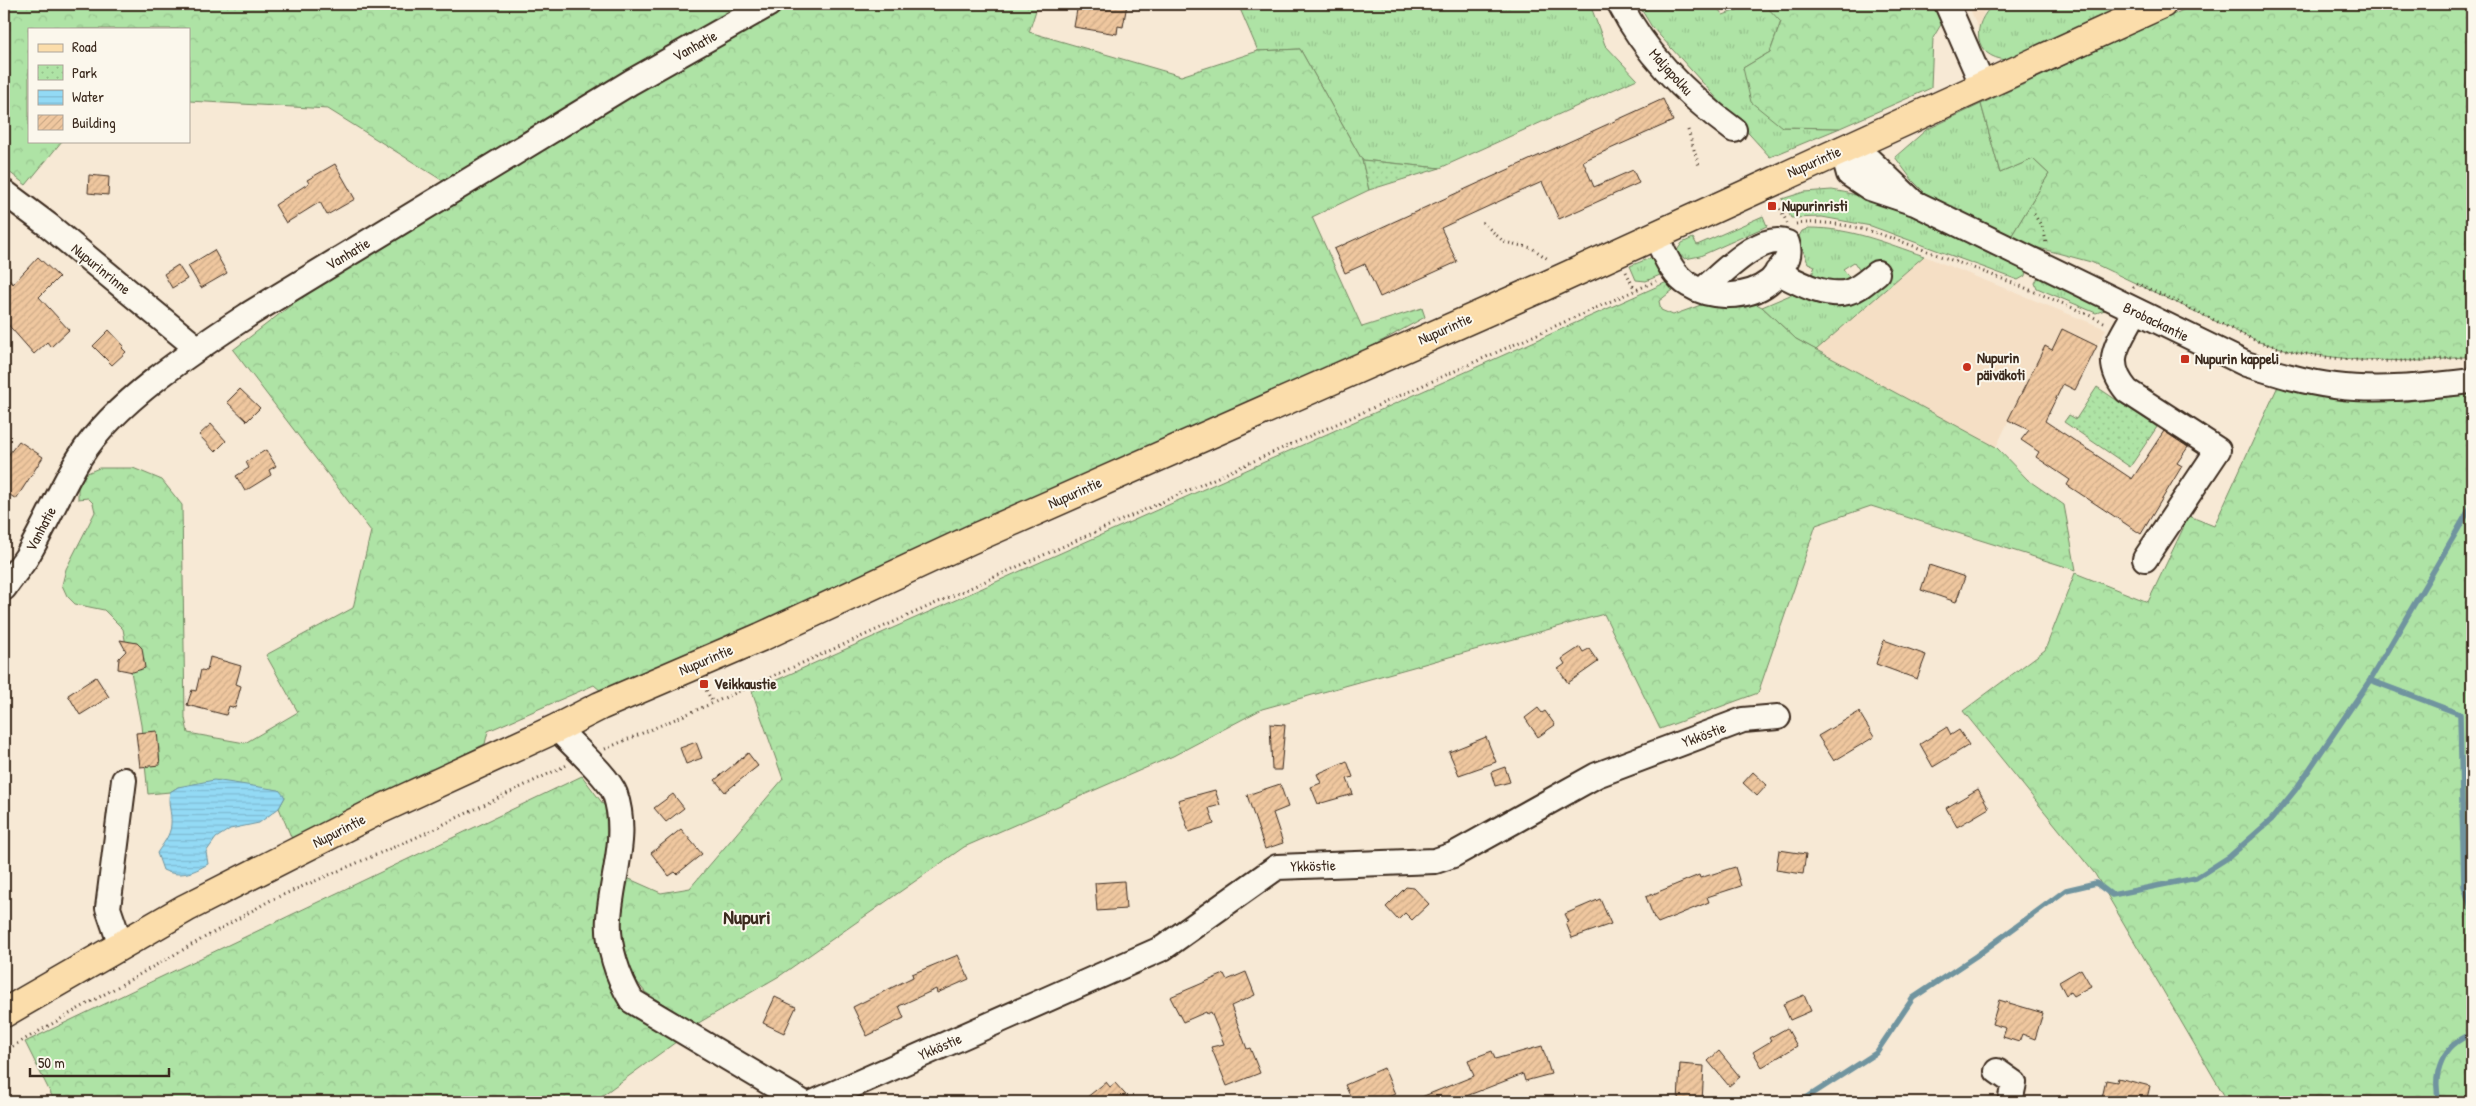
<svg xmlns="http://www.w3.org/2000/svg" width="2476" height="1106" font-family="'Patrick Hand',sans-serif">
<defs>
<pattern id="grass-tufts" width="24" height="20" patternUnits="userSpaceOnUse" patternTransform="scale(1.25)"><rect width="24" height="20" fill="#aee3a5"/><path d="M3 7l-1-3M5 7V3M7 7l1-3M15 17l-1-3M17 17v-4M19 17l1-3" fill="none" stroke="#97c38e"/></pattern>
<pattern id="forest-crowns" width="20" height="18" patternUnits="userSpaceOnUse" patternTransform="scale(1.25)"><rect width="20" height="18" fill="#aee3a5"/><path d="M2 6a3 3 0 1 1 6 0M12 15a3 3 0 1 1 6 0" fill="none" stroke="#97c38e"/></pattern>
<pattern id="park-dots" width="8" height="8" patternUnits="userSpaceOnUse" patternTransform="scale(1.25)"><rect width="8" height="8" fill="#aee3a5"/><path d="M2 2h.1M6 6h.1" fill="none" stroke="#97c38e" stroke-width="1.8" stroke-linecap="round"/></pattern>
<pattern id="water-rules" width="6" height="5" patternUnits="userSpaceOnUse" patternTransform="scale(1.25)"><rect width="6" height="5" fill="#93daf5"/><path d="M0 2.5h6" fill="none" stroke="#80bbd2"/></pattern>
<pattern id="building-hatch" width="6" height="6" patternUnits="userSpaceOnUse" patternTransform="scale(1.25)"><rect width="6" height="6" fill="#efc79f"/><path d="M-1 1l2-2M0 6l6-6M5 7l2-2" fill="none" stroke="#ceab88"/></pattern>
</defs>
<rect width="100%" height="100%" fill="#f7e9d5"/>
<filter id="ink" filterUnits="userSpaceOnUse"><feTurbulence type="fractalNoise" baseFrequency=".02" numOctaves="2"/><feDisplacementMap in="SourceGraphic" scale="10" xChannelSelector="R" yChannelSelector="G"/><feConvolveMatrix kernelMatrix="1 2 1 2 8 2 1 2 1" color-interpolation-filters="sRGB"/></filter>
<g filter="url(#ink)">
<!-- built -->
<path fill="#f5dfc5" d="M1968,4H1994L1984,12L1978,28Z
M1924,256L2106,329L2075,390L2063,385L2038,435L2009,420L1996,447L1816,350Z"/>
<!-- grass -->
<path fill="url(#grass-tufts)" stroke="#748662" d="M1238,4H1590L1605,45L1637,79L1440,168L1362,160L1300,49L1258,51Z
M1638,4H1714L1723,15L1754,4H1764L1781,21L1770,52L1743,68L1782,127L1840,128L1770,157L1652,27Z
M1994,4H2138L2007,60C1972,57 1971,24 1994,4Z
M1981,104L2000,173L2033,159L2049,174L2009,240L1929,197L1912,180L1895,157L1926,130Z
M1832,190C1901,201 1964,239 2026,269L2025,276L2018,280L1871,226L1822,217L1791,218L1782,199L1804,192Z
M1763,216L1767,226L1700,256L1685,259L1676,252L1682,243L1693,238L1697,245Z
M1809,228C1852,228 1885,243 1924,256L1816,350L1796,339L1762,307L1795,293L1844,300L1855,297L1874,285L1884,271L1882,266L1878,264L1872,266L1862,274L1854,262L1843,269L1852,281C1836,288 1827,285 1811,278L1815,266L1808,263L1798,238L1802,231Z
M1655,256L1662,268L1660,275L1646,281L1636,280L1630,266Z
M2040,274L2104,307L2105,310L2096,313L2037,288L2035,283Z"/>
<!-- forest -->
<path fill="url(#forest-crowns)" stroke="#748662" d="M4,4H1038L1029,32L1181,76L1258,51L1300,49L1362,160L1369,190L1312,217L1362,327L1422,308L1425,317L1317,377L790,612L601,691L594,685L488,731L485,744L292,839L279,808L285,797L178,787L170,792L148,794L141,725L123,629L104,610L75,604L67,596L62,585L66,569L95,512L93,503L88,498L78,499V477L99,468H133L162,480L182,505L185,718L188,733L245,743L298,712L266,655L353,608L371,531L233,350L343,265L464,194L328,109L189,101V29H29V141H62L26,185L4,168Z
M1764,4H1933L1943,21L1933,38L1931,88L1840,128L1782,127L1751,102L1743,68L1770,52L1781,22Z
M2196,4H2472V356L2426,361L2359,360L2299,353L2259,342L2091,262L2009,240L2049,174L2033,159L2000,173L1981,104Z
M1667,282L1673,284V290L1659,301L1661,310L1673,315L1712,301L1749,300L1762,307L1796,339L1996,447L2028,480L2064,505L2076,570L1871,506L1816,525L1758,693L1660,729L1604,614L1262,709L1173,756L964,847L781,975L695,1025L645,992L629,971L618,927L625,877L661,893L690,888L783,779L752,691Z
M2278,386L2404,402L2472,391V1102H2228L2095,874L1963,711L2045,650L2075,573L2148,602L2189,516L2214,526Z
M582,776L606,808L607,855L597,940L612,985L627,1012L676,1042L593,1102H55L25,1042Z"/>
<!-- park -->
<path fill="url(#park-dots)" stroke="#748662" d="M1362,160L1440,168L1369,190Z
M2097,387L2157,427L2130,467L2064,422L2069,415L2076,419Z"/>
<!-- water -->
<path fill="url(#water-rules)" stroke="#70949f" d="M214,780L279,790L285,797L279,808L259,823L230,829L216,838L206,852L208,864C192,873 180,878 163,870L157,853C162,845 171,835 171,824C172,812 167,804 170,792L178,787Z"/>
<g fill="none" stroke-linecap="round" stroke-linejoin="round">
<!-- stream -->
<path stroke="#70949f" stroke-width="5.5" d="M2370,680L2460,714L2464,886L2472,911
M2462,779L2472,783
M1800,1102L1876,1053L1913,998L1976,956L2066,890L2096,883L2112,895L2196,878L2229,857L2271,820L2296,789L2370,680L2472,505
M2439,1102C2432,1072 2442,1045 2472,1034"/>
</g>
<!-- building -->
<path fill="url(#building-hatch)" stroke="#3b2a1e" d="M1078,4H1127L1123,27L1118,26L1117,34L1074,27Z
M1663,99L1673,121L1583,161L1594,187L1633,170L1639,183L1559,219L1542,182L1515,194L1441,228L1457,262L1380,297L1365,264L1345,273L1334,249Z
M335,164L355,199L327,215L320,202L286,223L275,205L309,183L307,180Z
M89,175L109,177L108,195L88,193Z
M214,250L227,273L201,288L188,266Z
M38,257L59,277L39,297L69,330L51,347L47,342L34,354L4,320V274L13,284Z
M178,265L187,279L172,288L164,274Z
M2062,329L2097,346L2075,390L2063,384L2045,421L2132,479L2164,431L2188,447L2177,463L2182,466L2141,534L2067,485L2070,480L2036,457L2039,452L2021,440L2029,430L2008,420L2045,346L2052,350Z
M109,330L124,346L122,348L126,352L112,365L93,346Z
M240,389L260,408L247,421L227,402Z
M211,424L226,441L215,452L199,435Z
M19,441L43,457L16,499L4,491V465L9,454Z
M266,450L276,466L269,470L271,475L245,491L236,476L249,468L246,462Z
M1929,565L1965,577L1956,602L1921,590Z
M120,640L137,643L142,648L145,668L133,672L118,669L119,658L126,651Z
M1884,640L1926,655L1917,679L1876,664Z
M1580,647L1583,652L1589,649L1598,662L1568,683L1558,669L1565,664L1562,659Z
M210,657L241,666L236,684L241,686L235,708L229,706L226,715L187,705L192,690L196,691L201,670L207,671Z
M96,677L109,697L80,715L68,695Z
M1538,708L1542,713L1545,711L1555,725L1538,737L1525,718Z
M1859,712L1874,737L1834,761L1818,736Z
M1270,724L1285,725L1281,770H1272Z
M1947,727L1951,735L1959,730L1969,745L1933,767L1920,744Z
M157,731L160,765L140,767L136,733Z
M1486,737L1496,762L1459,775L1449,752Z
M696,742L702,758L686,764L680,748Z
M748,753L758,766L725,792L715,780Z
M1347,761L1353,777L1347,779L1353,794L1318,804L1311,787L1321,783L1317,774Z
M1505,767L1510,782L1495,786L1491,772Z
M1753,772L1767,785L1757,796L1743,783Z
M1280,784L1288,807L1273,813L1283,843L1265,849L1247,795Z
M1978,789L1989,808L1957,827L1946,808Z
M1215,790L1220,805L1209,808L1214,824L1189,832L1178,800Z
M673,794L684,808L666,822L654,808Z
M681,829L702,854L677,874L675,872L669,876L651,853Z
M1779,850L1806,854L1803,874L1776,870Z
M1735,867L1741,886L1707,897L1709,902L1658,923L1654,918L1646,897L1699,875L1700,878Z
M1124,881L1126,909L1097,911L1095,883Z
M1406,887L1414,888L1429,904L1412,920L1405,913L1398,920L1386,907Z
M1600,899L1611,924L1572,938L1566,923L1569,922L1565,914Z
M958,955L969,979L937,993L936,989L899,1006L904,1018L867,1036L853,1007L913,977L912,974Z
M2081,969L2091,986L2073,996L2070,992L2066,995L2059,982Z
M1246,972L1255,995L1231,1006L1247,1049L1250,1048L1260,1073L1227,1086L1211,1047L1224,1044L1211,1012L1207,1014L1206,1012L1183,1022L1170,997L1224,974L1227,980Z
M1804,995L1811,1011L1790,1020L1783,1004Z
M775,997L796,1007L784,1033L763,1023Z
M1999,1000L2043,1013L2035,1039L2022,1034L2019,1042L2003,1037L2006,1028L1992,1024Z
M1787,1028L1797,1046L1762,1067L1753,1052L1771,1041L1769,1038Z
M1542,1046L1551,1074L1525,1081L1523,1074L1451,1102H1409L1474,1076L1468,1060L1492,1051L1495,1059Z
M1719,1051L1740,1077L1729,1086L1708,1061Z
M1680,1064L1704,1066L1702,1102H1678Z
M1384,1068L1395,1094L1376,1102H1353L1345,1085Z
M2118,1078L2150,1086L2146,1102H2106L2107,1099L2102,1098L2106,1080L2117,1082Z
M1106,1082L1110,1087L1115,1083L1132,1102H1081Z"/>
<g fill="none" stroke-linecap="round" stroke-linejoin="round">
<!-- minor casing -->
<g stroke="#3b2a1e" stroke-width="28">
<path id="minor" d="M1620,4C1646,55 1689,97 1734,130
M1947,4L1982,84
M1842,149L1849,174L1870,188L1915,203L2246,364C2275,373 2304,382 2335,386C2380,392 2428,386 2472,381
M1842,149L1869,160L1910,199
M4,192L48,225L197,348
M1655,235C1664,252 1671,275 1689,285C1711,299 1748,299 1769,282C1773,279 1776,274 1779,270C1787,261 1791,255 1787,243C1761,231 1721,275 1702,290
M1777,272C1797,282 1825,298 1848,292C1859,289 1868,280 1877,273
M2135,312C2119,343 2101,360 2127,391L2218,450L2145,559
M4,588C11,578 19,568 26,558C46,525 60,489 80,457C115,401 196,349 251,313L631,82L769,4
M557,728C570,743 609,777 615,794C629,836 612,875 609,918C607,945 618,978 632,1001L802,1102
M121,946L108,908L124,780
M1997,1071L2014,1083L2010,1102
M815,1102L1163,948L1277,867L1435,861L1453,855L1597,775L1743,720L1778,717"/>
</g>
<!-- major casing -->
<g stroke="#3b2a1e" stroke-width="31">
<path id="major" d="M4,1013L186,908L379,810L557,728L600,706L761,637L970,540L1545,286L2162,4"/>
</g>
<!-- path -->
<path stroke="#3b2a1e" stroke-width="3" stroke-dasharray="1 4" stroke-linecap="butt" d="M1688,130L1699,166
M1777,206H1779L1787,223
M2034,214L2044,230L2046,244
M1482,222L1504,242L1532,248L1548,259
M1796,224C1847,217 1896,240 1943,257C1999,277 2053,298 2106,323
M1626,272L1635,290
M2133,287L2136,283C2165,296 2194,310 2222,324C2235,330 2247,338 2260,342C2328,365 2402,364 2472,356
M704,686L713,703
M605,749L713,703L1656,281
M4,1051L271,900L415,838L567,765"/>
<!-- minor -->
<use href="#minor" stroke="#fbf7ec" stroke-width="24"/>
<!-- major -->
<use href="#major" stroke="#fbddab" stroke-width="28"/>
</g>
</g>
<!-- markers -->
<g fill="#c8321e" stroke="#fbf7ec" stroke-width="2">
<rect x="1767" y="201" width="10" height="10" rx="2.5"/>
<rect x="2180" y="354" width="10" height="10" rx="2.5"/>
<circle cx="1967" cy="367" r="5"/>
<rect x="699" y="679" width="10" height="10" rx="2.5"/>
</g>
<g text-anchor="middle" stroke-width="4" stroke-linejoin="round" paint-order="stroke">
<!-- street labels -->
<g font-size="15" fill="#3b2a1e" stroke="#fbf7ec">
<text transform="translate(695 46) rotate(-29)" y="5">Vanhatie</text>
<text transform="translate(1671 72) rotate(48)" y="5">Maljapolku</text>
<text transform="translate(1814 162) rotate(-24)" y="5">Nupurintie</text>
<text transform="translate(348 254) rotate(-31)" y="5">Vanhatie</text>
<text transform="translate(101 269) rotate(39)" y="5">Nupurinrinne</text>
<text transform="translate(2156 322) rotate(26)" y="5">Brobackantie</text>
<text transform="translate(1445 329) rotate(-24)" y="5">Nupurintie</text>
<text transform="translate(1075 493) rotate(-24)" y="5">Nupurintie</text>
<text transform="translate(41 529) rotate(-62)" y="5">Vanhatie</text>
<text transform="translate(706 660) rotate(-23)" y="5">Nupurintie</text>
<text transform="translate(1704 735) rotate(-21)" y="5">Ykköstie</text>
<text transform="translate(339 831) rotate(-27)" y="5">Nupurintie</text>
<text transform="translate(1313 866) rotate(-2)" y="5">Ykköstie</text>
<text transform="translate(940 1047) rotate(-24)" y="5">Ykköstie</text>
</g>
<!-- poi labels -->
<g font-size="15" font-weight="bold" fill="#3b2a1e" stroke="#fbf7ec" text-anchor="start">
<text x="1782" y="211">Nupurinristi</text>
<text x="1977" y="363">Nupurin<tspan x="1977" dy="17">päiväkoti</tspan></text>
<text x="2195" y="364">Nupurin kappeli</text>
<text x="714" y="689">Veikkaustie</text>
</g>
<!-- district labels -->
<g font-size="20" font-weight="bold" fill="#3b2a1e" stroke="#fbf7ec">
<text x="747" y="924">Nupuri</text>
</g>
</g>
<!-- margin -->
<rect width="2476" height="1106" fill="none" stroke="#fbf7ec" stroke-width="20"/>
<rect x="10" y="10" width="2456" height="1086" fill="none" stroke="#3b2a1e" stroke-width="2" filter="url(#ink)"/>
<!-- legend -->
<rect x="28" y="28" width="162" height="115" fill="#fbf7ec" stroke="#aea59a"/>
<rect x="38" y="44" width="25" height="8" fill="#fbddab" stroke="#aea59a"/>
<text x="72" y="52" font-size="15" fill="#3b2a1e">Road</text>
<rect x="38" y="65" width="25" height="15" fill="url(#park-dots)" stroke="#aea59a"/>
<text x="72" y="78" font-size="15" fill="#3b2a1e">Park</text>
<rect x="38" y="90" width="25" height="15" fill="url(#water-rules)" stroke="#aea59a"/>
<text x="72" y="102" font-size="15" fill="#3b2a1e">Water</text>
<rect x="38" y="115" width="25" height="15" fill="url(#building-hatch)" stroke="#aea59a"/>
<text x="72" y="128" font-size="15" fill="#3b2a1e">Building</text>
<!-- scale -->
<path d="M30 1068v8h139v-8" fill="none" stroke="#3b2a1e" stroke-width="2.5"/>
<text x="38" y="1068" font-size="15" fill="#3b2a1e" stroke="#fbf7ec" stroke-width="4" paint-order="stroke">50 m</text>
</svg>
